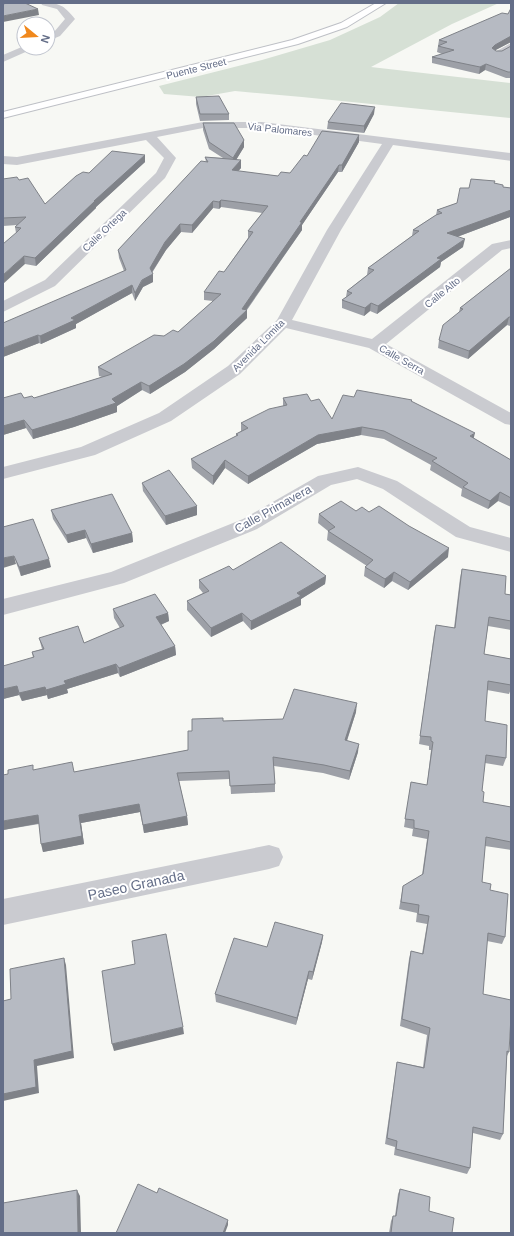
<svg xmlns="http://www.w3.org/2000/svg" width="514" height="1236" font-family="Helvetica,sans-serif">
<rect width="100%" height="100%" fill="#f7f8f4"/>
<!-- green -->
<path fill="#d6e0d5" d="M399,3H499L452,24L371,67L511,83V118L302,97L235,91L201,97L164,94L159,86L262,60L330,40L380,17Z"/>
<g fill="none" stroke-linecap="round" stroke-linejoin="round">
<!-- secondary casing -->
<g stroke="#bec0c6" stroke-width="2">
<path id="secondary" d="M376,3H386L347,27L298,44L3,118V112L292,40L341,23Z"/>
</g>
<!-- street -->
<path fill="#cacbd0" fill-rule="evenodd" d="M41,3C59,3 63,4 75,19L60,36L48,41V35L54,32L65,19L57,9L42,5Z
M511,43V50L501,56H495L493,54L495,52Z
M24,46V48H32L30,50L3,62V55Z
M203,122H262L511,153V161L393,145L341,230L292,320L372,339L492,244L511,240V248L502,250L386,344L511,413V425L505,424L369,348L286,328L240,374L171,421L95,455L3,479V467L81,447L159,413L228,366L277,320L327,230L382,144L262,128H203L157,137L176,158L165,178L55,286L3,312V301L45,280L156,173L164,158L146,140L17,165L3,164V156L17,157Z
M358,467L397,481L470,527L511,538V552L456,537L383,489L357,479L331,485L257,529L124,583L3,615V599L111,572L243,519L318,476Z
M269,845L279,848L283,857L279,866L269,869L3,925V899Z"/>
<!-- secondary -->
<use href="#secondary" fill="#fff" fill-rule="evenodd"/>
</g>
<!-- wall -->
<path fill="#9da0a7" d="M511,8V42L495,50L496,51H502L511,46V78H506L485,70L479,74L432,63V57L442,54L437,52L439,40L508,14Z
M196,97L229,114V120L200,121L196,104Z
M374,114L364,133L327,129L328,122Z
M203,123L244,140V147L236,160H241V168L238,171L278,176L290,173L307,156L359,142L342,172H338L302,225V230L247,310V318L214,349L185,372L150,394L142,390L117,406V412L74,427L33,439L26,428L3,435V398H34L102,377L99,376L98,367L164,336L178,332L213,301L204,300V292L224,272L248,238V231L262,213L221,207L219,209L213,208L192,233L181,232L166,250L152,273L153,282L143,287L135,301L132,293L76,324V328L41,344L39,343L3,357L124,271L119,258L118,250L206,162L205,157L223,158L209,149L203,130Z
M145,155V162L96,207V208L36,266L25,264L16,233L15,227L17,225L3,226V179L19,180L45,204L89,173Z
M494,183L503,187L511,188V217H510L457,237L463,247L441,262L440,267L377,314L370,311L364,316L342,308V300L346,297L347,291L367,275L368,268L412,236L413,230L436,215L437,210L457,203L469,188Z
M511,268V325L510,326L507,325L468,359L438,348L439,340L459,312L460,308Z
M354,397L412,402L511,460V507L498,501L488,509L461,496L462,489L430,470L431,465L384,439L361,435L317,444L248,484L225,468L213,485L192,468L191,459L236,437V434L241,431V423L283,406V398L311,401L332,419Z
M142,483L197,515L166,525L143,491Z
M51,510L132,533L133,542L93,553L86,538L68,543L53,519Z
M356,511L369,512L448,557L408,590L392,581L384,588L364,576L365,567L367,566L327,540L328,531L318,523L319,514Z
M3,527L51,567L21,576Z
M462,569L505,594L511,595V630L488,626L484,654L511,659V689L509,694L487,690L485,721L506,758L503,766L485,763L482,791L483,802L511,807V850L485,846L482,882L490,890L505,937L502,944L487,941L483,994L509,1052L507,1056L503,1134L500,1140L473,1133L470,1168L467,1174L394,1155L395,1147L385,1144L396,1068L397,1062L423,1067L427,1035L400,1026L409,959L411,951L422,954L427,924L416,922L417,913L399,909L403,886L422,875L427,839L412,836L413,829L404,827L411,782L427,785L431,750H429V746L419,744L434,634L436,625L454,628L460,578Z
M233,570L326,576L325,584L301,599V605L251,630L243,621L211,637L187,610V601L203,593L199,588V580Z
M113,609L168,613L169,621L161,625L175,646L176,655L120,677L118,673L67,689L68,693L48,699L47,695L22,701L19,695L3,699L33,658L32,652L42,649L39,638L84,643L120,628L114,618Z
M356,712L347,741L358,752L349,780L323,773L274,766L275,784V792L231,794L230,779L179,781L187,816L188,825L144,833L140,812L81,823L84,844L43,852L39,824L3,830L34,770L74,772L188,750L192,731L223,721L283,719Z
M323,935L322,942L312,980L308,979L296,1025L216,1002L215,994L267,947Z
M400,1189L429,1211L452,1233H389L391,1221L393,1216H395L398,1194Z"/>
<!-- shaded-wall -->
<path fill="#7f8288" d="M38,9L39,15L3,22V16Z
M511,36V42L494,51L492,48L495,45Z
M486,64L485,70L479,74L480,67Z
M375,107L374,114L364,133V126Z
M359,135V142L342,172V165Z
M244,140V147L233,165V158Z
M145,155V162L96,207V208L36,266L35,258L94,201Z
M241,160V168L232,178V170Z
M339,165L338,172L302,225V230L246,310H247V318L214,349L185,372L150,394L149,386L242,309L300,222Z
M221,200V207L219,209V202Z
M213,201V208L192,233V225Z
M511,210L510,217L446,241L447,233Z
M180,224L181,232L166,250L150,275L153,274V282L143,287L135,301V293L165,242Z
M465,239L463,247L441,262L440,267L377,314L378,306L437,258Z
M24,256L25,264L3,284V275Z
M132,285V293L76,324V328L41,344L40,336L71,318Z
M371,303L370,311L364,316L365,308Z
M509,317L507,325L468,359L469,351Z
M38,335L39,343L3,357V348Z
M141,382L142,390L117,406V412L74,427L33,439L32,430L112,399Z
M24,420L26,428L3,435V426Z
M362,427L361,435L317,444L248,484V476L318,435Z
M475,433L473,441L470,436Z
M225,460V468L213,485V476Z
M500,492L498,501L488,509L490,501Z
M197,506V515L166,525L165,516Z
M85,530L86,538L68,543L66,535Z
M132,533L133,542L93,553L91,544Z
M449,548L448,557L408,590L410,582Z
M14,556L16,564L3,568V558Z
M49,559L51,567L21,576L19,567Z
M394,572L392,581L384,588L385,579Z
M326,576L325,584L301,599V605L251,630V621Z
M168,613L169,621L157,626L156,617Z
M242,613L243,621L211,637V628Z
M175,646L176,655L120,677L119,668Z
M116,664L118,673L67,689L68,693L48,699L46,690L64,681Z
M17,686L19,695L3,699V689Z
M45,687L47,695L22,701L19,693Z
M357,703L356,712L344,749L345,740Z
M359,744L358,752L349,780L350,771Z
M139,804L140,812L81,823L84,844L43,852L41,844L79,815Z
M38,815L41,823L3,830V821Z
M187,816L188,825L144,833L143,825Z
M323,935L322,942L312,980L313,972Z
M64,958L66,965L74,1058L37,1066L39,1093L3,1101V1094L34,1060Z
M309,971L308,979L296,1025L297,1018Z
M183,1027L184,1034L114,1051L112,1044Z
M77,1190L80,1196L81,1233H78Z
M228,1220V1225L225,1233H223Z"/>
<!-- building -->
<path fill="#b6bac2" stroke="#7f8288" d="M8,3H25L38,9L3,16V4Z
M511,8V36L495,45L492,48L496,51H502L511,46V72H508L486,64L480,67L432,57L454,50L438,46L447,42L439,40L502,13L508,14Z
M219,96L229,114H200L196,97Z
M341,103L375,107L364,126L328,122Z
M203,123H234L244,140L233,158L209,142Z
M322,131L359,135L342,165H339L300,222H302L242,309L247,310L214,341L184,364L149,386L141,382L112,399L116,403L72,418L32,430L24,420L3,426V398L21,393L24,398L32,396L34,398L112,374L98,367L154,335L164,336L173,330L178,332L221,294L204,292L219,271L224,272L253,232L248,231L268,206L221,200L219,202L213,201L192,225L180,224L165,242L150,268L153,274L142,280L135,293L132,285L71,318L75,320L40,336L38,335L3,348V323L126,270L118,250L201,161L208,162L205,157L241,160L232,170L278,176L281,172L290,173L304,155L307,156Z
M112,151L145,155L94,201H95L35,258L24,256L3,275V244L17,232L21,228L15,227L26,217L3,218V179L17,177L19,180L28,178L45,204L76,176L83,172L89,173Z
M471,179L495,181L494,183L503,185V187L511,188V210L447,233L465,239L437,258L441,259L378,306L371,303L365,308L342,300L352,293L347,291L374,270L368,268L419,231L413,230L436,215L442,213L437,210L457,203L460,188H469Z
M511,268V317H509L469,351L439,340L443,325L463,309L460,308Z
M357,390L412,400L411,401L475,433L470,436L511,460V498L500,492L490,501L463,487L468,483L432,461L437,458L384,431L362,427L318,435L248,476L225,460L213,476L191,459L238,435L236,434L248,428L241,423L269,409L287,405L283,398L307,394L311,401L319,399L332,419L343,395L354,397Z
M169,470L197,506L165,516L142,483Z
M112,494L132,533L91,544L85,530L66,535L51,510Z
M341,501L356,511L362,507L369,512L379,506L409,526L449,548L410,582L394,572L385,579L365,567L373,560L328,531L335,527L319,514Z
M33,519L49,559L19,567L14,556L3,558V527Z
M281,542L326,576L297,593L301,596L251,621L242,613L211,628L187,601L209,591L199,580L229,566L233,570Z
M462,569L506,576L505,594L511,595V621L489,617L484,654L511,659V685L488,681L485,721L507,725L506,758L486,755L482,791L484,792L483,802L511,807V842L486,837L482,882L491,884L490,890L508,894L505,937L488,933L483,994L511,1000V1016L509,1052L507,1051L503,1134L473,1127L470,1168L396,1149L397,1141L387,1138L397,1062L424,1068L430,1028L402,1019L411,951L423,954L429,916L418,914L419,905L401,902L403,886L423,874L429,831L414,828V820L405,819L411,782L427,785L433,742L431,741V737L420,736L436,625L455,628Z
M155,594L168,613L156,617L175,646L119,668L116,664L64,681L66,684L46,690L45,687L19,693L17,686L3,689V666L34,657L32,652L44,649L39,638L78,626L84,643L124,626L113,609Z
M294,689L357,703L345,740L359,744L350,771L324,765L273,757L275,784L230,786L229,771L177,773L187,816L143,825L139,804L79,815L82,836L41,844L38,815L3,821V775L8,774V770L33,765V770L72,762L74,772L188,750V731H192V719L223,718V721L283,719Z
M275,922L323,935L313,972L309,971L297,1018L215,994L234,938L267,947Z
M166,934L183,1027L112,1044L102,971L135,964L132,941Z
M64,958L72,1051L34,1060L36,1087L3,1094V1001L11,999L10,969Z
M138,1184L157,1193L159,1188L228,1220L223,1233H116Z
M400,1189L430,1197L429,1211L454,1218L452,1233H391L393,1216H396Z
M77,1190L78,1233H3V1203Z"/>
<g text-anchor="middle" stroke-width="4" stroke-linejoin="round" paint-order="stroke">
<!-- far-street labels -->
<g font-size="10" fill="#646e88" stroke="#fff">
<text transform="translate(196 68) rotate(-14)" y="4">Puente Street</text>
<text transform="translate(280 129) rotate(6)" y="4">Via Palomares</text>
<text transform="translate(104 230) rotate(-44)" y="4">Calle Ortega</text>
<text transform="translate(442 292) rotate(-39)" y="4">Calle Alto</text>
<text transform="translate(258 345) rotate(-45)" y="4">Avenida Lomita</text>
<text transform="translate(402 359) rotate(29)" y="4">Calle Serra</text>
</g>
<!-- street labels -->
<g font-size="12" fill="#646e88" stroke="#fff">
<text transform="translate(273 509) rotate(-29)" y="4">Calle Primavera</text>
</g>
<!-- near-street labels -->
<g font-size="14" fill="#646e88" stroke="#fff">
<text transform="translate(136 885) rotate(-12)" y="5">Paseo Granada</text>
</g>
</g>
<!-- border -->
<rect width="514" height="1236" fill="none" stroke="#646e88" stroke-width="8"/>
<!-- north arrow -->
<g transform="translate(36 36) rotate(108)"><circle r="19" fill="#ffffff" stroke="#c1c5cf"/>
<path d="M0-3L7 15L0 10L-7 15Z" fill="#f0881c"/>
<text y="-6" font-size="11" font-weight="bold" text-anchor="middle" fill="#646e88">N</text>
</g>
</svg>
